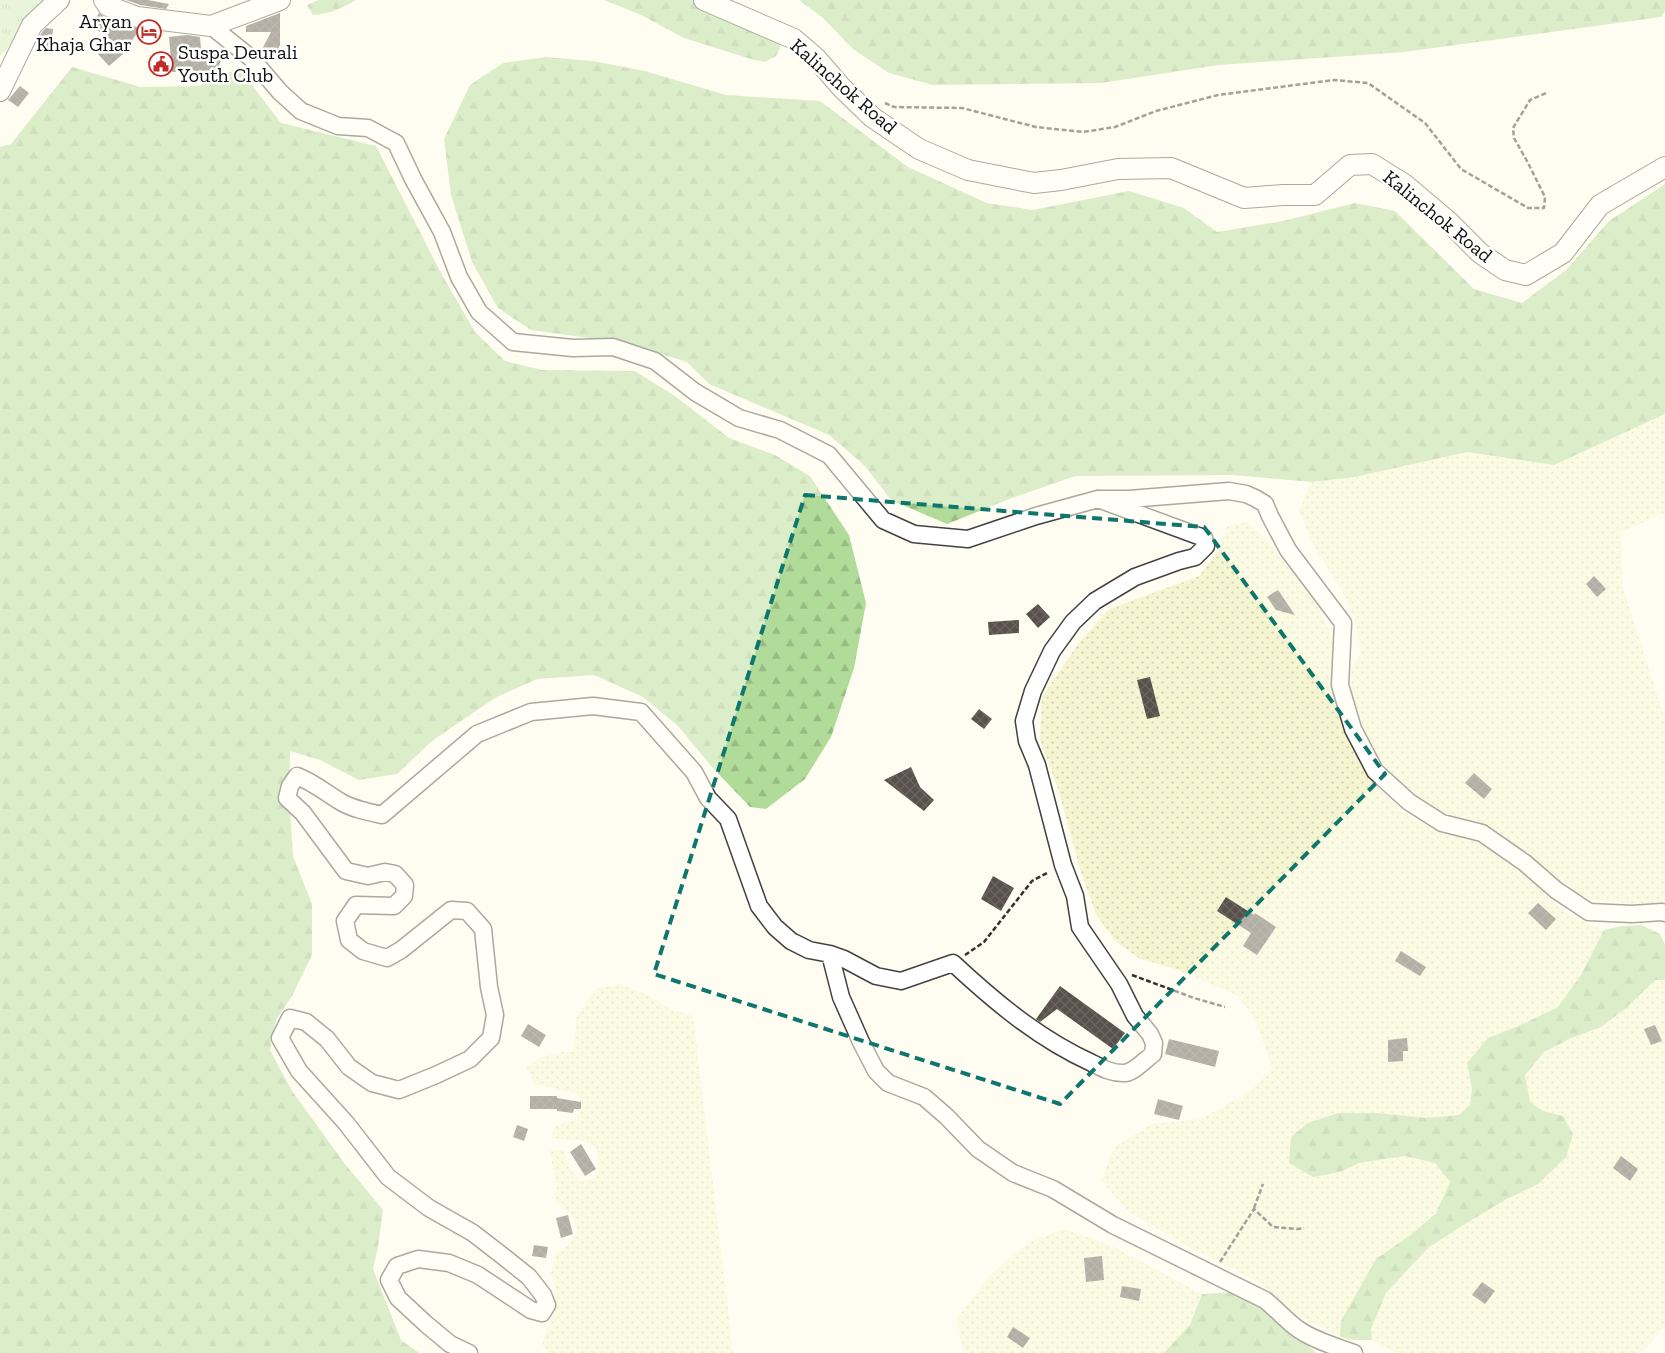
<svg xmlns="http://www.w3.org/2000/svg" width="1665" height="1353" font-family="'Zilla Slab',serif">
<defs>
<pattern id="farmland-dots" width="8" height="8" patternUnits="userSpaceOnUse" patternTransform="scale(1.25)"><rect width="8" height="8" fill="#f5f5d1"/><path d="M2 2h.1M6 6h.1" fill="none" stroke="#d1d1b2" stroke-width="1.8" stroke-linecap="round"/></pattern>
<pattern id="grass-tufts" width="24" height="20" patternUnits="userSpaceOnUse" patternTransform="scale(1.25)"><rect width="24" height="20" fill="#cfeaba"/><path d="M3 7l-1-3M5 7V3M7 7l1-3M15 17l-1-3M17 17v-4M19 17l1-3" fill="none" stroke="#b1c89f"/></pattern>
<pattern id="forest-firs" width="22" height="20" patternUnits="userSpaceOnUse" patternTransform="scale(1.25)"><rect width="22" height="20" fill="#b1db99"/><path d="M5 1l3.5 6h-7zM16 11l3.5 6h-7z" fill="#97bb83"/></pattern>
<pattern id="building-cross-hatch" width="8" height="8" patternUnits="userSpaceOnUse" patternTransform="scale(1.25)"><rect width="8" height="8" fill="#58514b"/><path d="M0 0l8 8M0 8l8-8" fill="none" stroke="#6b6561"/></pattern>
</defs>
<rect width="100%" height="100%" fill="#fffdf1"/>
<!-- farmland -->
<path fill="url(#farmland-dots)" d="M1665,414V513L1621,532L1622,585L1665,719V901L1657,906L1595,900L1582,896L1519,850L1486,828L1434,810L1392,775L1370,746L1353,715L1351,669L1361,653L1355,619L1342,590L1315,548L1299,511L1311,482L1355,477L1467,452L1554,465Z
M1248,522L1265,538L1316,602L1332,638L1333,691L1350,736L1370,779L1401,812L1442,833L1467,835L1499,851L1530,874L1550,900L1571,916L1604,930L1581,975L1558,1007L1523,1024L1488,1038L1467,1063L1472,1089L1470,1105L1459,1115L1426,1118L1378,1113H1338L1340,1172L1359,1163L1405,1156L1435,1163L1450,1182L1436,1212L1412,1234L1341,1321L1340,1337L1292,1312L1259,1282L1186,1245L1129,1212L1101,1180L1115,1147L1152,1124L1200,1119L1247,1094L1273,1069L1255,1018L1237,995L1176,969L1140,959L1115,941L1096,914L1081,872L1058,789L1040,740L1042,697L1078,644L1109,609L1199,576L1219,550L1227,526Z
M1655,979L1665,980V1326L1646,1348L1639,1353H1397L1372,1340L1371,1330L1386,1293L1428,1248L1465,1224L1505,1200L1538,1184L1563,1116L1543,1111L1530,1102L1525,1075L1544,1052L1627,1007Z
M622,985L646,994L670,1009L693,1016L733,1353H548L542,1344L555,1308L557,1293L551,1273L555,1255L570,1242L578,1230L571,1214L555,1201L557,1184L549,1151L563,1150L570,1169L582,1182L595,1178L600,1166L596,1148L586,1141L552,1138L554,1127L578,1118L580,1099L576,1093L534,1084L527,1067L542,1057L563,1052H573L576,1031V1018L582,1008L597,988Z
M1063,1229L1110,1245L1202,1294L1190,1325L1164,1353H964L957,1319L990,1275L1028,1243Z"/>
<!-- grass -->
<path fill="url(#grass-tufts)" d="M0,0H53L0,56Z"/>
<!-- forest -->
<path fill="url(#forest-firs)" d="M318,0H356C342,8 330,14 313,15L307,5Z
M604,0H693L722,15L776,36L781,46L776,56L765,62L754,60L684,38L641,15Z
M799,0H1665V11L1661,17L1404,52L1219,65L1101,83L933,85L889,73L853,49L823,18Z
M546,57L593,61L645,71L726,95L820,101L908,167L987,203L1032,210L1129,191L1184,208L1217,232L1283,221L1355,203L1395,211L1474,289L1522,303L1566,270L1609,221L1665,184V414L1554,465L1467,452L1355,477L1311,482L1233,475L1075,476L1007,500L947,524L891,500L865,466L829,435L709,384L687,362L625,343L531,330L498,308L472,262L451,195L444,139L470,85L503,63Z
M72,67L141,87L199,86L239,68L281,123L376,146L441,273L475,332L505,361L542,370L635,371L675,396L729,438L775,455L810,476L849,535L866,603L854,668L831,737L805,779L766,809L750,807L712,767L678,726L643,697L594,675L537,679L495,698L433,740L397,774L359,780L320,760L290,751L289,793L293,856L312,904V955L292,996L276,1020L270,1050L292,1091L345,1164L383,1210L378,1247L373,1269L401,1340L419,1353H0V147L11,144Z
M1641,925L1660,934L1665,944V980H1655L1627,1007L1601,1027L1571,1038L1544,1052L1525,1075L1530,1102L1543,1111L1563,1116L1573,1134L1566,1157L1538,1184L1505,1200L1465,1224L1428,1248L1386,1293L1371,1329L1372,1340H1353L1340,1337L1341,1321L1376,1259L1412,1234L1436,1213L1450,1182L1435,1163L1405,1156L1359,1163L1340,1172L1313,1177L1289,1163L1291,1137L1308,1123L1338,1113H1378L1426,1118L1459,1115L1470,1105L1472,1089L1467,1063L1488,1038L1523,1024L1558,1007L1581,975L1604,930L1622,926Z
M1232,1292L1256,1303L1288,1327L1316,1353H1164L1190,1325L1202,1294Z"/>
<!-- building -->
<path fill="url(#building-cross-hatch)" d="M126,0H148L169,4L166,9L140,5Z
M99,13L104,17L140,29L128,46L130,48L109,66L98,54L113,41L91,26Z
M280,13V45L272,60L260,53L271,32H246V26Z
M46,28L53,29L51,54L36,52L38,40L42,32Z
M187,35L200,37L201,49L223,55L214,79L190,72H172L169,37Z
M20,86L29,93L18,107L8,100Z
M1594,576L1606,589L1597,597L1586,584Z
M1278,590L1295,615L1276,610L1267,597Z
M1038,604L1050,617L1038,628L1026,614Z
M1019,620V633L989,635L988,622Z
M1150,677L1160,716L1147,719L1137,680Z
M979,709L992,719L984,729L971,719Z
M911,767L920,787L934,800L924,811L884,780Z
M1474,773L1492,789L1484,799L1465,783Z
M993,876L1014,888L1001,911L981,899Z
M1226,897L1254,915L1255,913L1276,927L1257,955L1243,946L1251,933L1217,911Z
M1538,903L1556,919L1546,930L1528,913Z
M1401,951L1426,967L1420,976L1395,961Z
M1060,986L1125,1033L1113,1049L1057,1009L1040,1022L1036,1019Z
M528,1024L546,1035L539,1047L521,1036Z
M1655,1025L1662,1041L1651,1045L1644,1029Z
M1407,1038L1408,1051H1403V1061L1388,1062V1040Z
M1169,1039L1219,1051L1215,1067L1165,1054Z
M530,1096H557V1098L581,1102V1109H574L573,1113L557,1111V1109H530Z
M1158,1099L1183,1106L1179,1120L1154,1114Z
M517,1125L528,1129L524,1141L513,1137Z
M581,1144L596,1169L585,1176L570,1152Z
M1621,1156L1638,1169L1630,1181L1613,1168Z
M568,1215L573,1234L561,1238L556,1218Z
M534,1245L548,1247L546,1258L532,1256Z
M1102,1256L1104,1280L1086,1282L1084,1258Z
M1482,1282L1495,1291L1485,1304L1472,1295Z
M1122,1286L1141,1289L1139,1301L1120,1297Z
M1013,1327L1030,1338L1023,1348L1007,1337Z"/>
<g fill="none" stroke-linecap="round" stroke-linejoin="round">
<!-- minor casing -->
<g stroke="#424242" stroke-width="19">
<path id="minor" d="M211,26L251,58L280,92L301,111L338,126L368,128L396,143L413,179L442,232L459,277L479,312L513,342L573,348L613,347L655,361L695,392L739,418L780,430L829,455L883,520L914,534L968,539L1036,516L1098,499H1129L1229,491L1246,494L1255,498L1265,504L1270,516L1288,550L1343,623L1340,685L1353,729L1375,771L1409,802L1442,823L1482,833L1525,863L1556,890L1589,912L1632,914L1662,912L1665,913
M830,954L841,997L861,1042L876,1071L888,1083L924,1097L946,1116L978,1149L1013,1173L1053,1189L1113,1225L1265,1300C1275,1308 1284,1318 1294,1326C1308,1338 1336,1347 1354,1353
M469,1353L450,1344L426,1324L398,1298L389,1280L397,1266L418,1259L449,1263L478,1275L531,1310L542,1313L547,1305L543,1295L529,1277L504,1257L473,1233L429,1208L388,1177L346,1123L299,1071L280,1038L290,1018L306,1022L327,1039L349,1067L372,1083L399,1090L436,1075L470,1059L491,1038L495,1015L489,987L483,929L467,911L451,910L401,950L387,958L363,951L349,940L345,921L356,905L394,906L404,896L405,885L395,874L385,872L368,876L346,871L303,813L287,798L290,786L297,776C313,782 326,793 341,802C353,809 368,812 382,815L477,734L531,712L593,706L641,712L694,772L708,798L728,819L759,906L775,927L791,941L809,950L830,954L844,959L876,976L901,981L953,963C995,1002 1039,1039 1092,1063C1102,1068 1113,1074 1125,1073C1134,1072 1145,1060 1153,1054L1154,1043L1150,1034L1135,1016L1119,984L1080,927L1075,896L1063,865L1037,765L1027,741L1024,721L1033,691L1052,651L1073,622L1095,601L1135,577L1179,561L1195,557L1206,546L1204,538L1098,499"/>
</g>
<!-- tertiary casing -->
<g stroke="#424242" stroke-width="22">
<path id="tertiary" d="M104,0L108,6L137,17L211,26L280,0
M704,0L794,39L816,58L841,87L872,117L919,149L968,170L1034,183L1061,180L1118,169L1171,168L1244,198L1283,195H1315L1350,165L1372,164L1404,184L1450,223L1480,253L1505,270L1526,275L1563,253L1600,205L1665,167
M0,91L32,25L59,0"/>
</g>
<!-- path -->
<path stroke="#313131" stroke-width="2.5" stroke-dasharray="5 2.5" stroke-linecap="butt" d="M885,103L894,107L962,108L1036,127L1083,132L1115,127L1156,111L1218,95L1334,80L1368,83L1425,123L1461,169L1528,208H1544L1545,197L1527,161L1514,138L1513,128L1530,100L1546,93
M965,955L984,942L1032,881L1049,872
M1132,975L1194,998L1225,1007
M1254,1208L1263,1184
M1220,1262L1254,1209L1273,1227L1297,1229L1304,1228"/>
<!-- minor -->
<use href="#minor" stroke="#fff" stroke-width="16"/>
<!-- tertiary -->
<use href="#tertiary" stroke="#fff" stroke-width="20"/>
</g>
<!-- marked area -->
<path d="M0 0H1665V1353H0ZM805,495L1204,527L1385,774L1060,1104L654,974Z" fill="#fffdf1" fill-opacity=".55" fill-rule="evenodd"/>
<path fill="none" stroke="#0f766e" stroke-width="4" stroke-dasharray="10 6" stroke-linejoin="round" d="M805,495L1204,527L1385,774L1060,1104L654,974Z"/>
<!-- icons -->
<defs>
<g id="hotel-ring" transform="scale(1.25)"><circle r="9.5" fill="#fff" stroke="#c02c26" stroke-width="1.5"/><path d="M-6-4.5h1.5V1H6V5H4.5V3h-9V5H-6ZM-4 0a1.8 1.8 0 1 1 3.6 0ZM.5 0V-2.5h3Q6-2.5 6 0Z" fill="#c02c26"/></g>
<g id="civic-ring" transform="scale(1.25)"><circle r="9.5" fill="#fff" stroke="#c02c26" stroke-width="1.5"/><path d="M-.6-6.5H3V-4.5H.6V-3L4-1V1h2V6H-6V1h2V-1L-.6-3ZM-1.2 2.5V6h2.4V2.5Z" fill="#c02c26"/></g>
</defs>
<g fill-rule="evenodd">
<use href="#hotel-ring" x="149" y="32"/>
<use href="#civic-ring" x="161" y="64"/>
</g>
<g text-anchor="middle" stroke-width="5" stroke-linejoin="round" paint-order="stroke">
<!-- poi labels -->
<g font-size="20" fill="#0f0f0f" stroke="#fff" text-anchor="end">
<text x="132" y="28">Aryan<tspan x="132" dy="23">Khaja Ghar</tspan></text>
<text x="178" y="59" text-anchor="start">Suspa Deurali<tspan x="178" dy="23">Youth Club</tspan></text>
</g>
<!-- street labels -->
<g font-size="20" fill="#0f0f0f" stroke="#fff">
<text transform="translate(844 86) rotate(41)" y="7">Kalinchok Road</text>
<text transform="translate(1438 216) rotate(39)" y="7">Kalinchok Road</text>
</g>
</g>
</svg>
